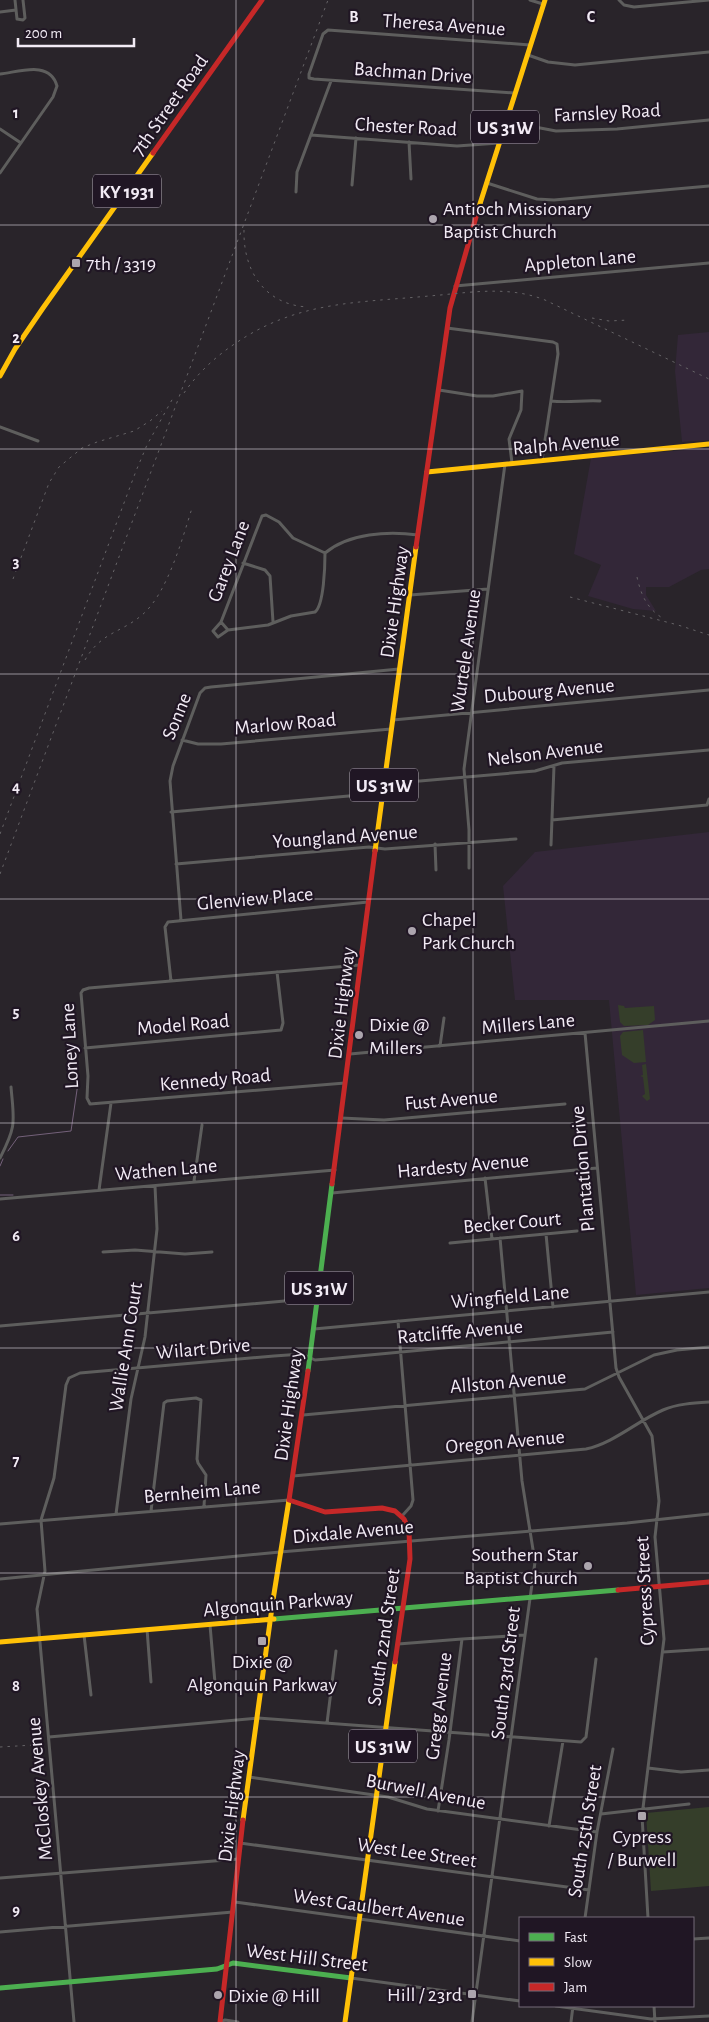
<svg xmlns="http://www.w3.org/2000/svg" width="709" height="2022" font-family="'Alegreya Sans',sans-serif">
<rect width="100%" height="100%" fill="#29242a"/>
<!-- built -->
<path fill="#332738" d="M709,332V440L682,442L675,371L678,335Z
M709,448V569L701,570L669,587H646V595L656,611L633,609L588,596L601,565L574,554L591,458Z
M709,832V1288L636,1295L609,1000H515L503,886L535,852Z"/>
<!-- green -->
<path fill="#353e2a" d="M618,1005L624,1006L625,1008L654,1006L655,1020L648,1025L624,1026L620,1022Z
M643,1030L646,1062L634,1063L622,1055L620,1036L623,1032Z
M646,1064L650,1099L647,1101L642,1096L645,1094L643,1077L640,1076L643,1075L642,1065Z
M709,1807V1886L651,1891L646,1813Z"/>
<g fill="none" stroke-linecap="round" stroke-linejoin="round">
<!-- stream -->
<path stroke="#74617a" stroke-width="1" d="M8,1151L18,1137L71,1131L78,1083
M0,1166L3,1159
M0,1195H13"/>
<!-- street -->
<path stroke="#5e5e5d" stroke-width="3" d="M15,0L17,19L23,20L25,18L23,0
M530,0L543,4
M619,0L624,5L634,7L709,0
M0,12L16,10
M528,55L548,62L575,65L709,52
M0,74C19,72 50,60 57,86L53,97L0,173
M514,93L314,79L309,78V74L323,34L328,30L530,45
M508,117L535,127L556,131L617,129L709,120
M0,129L21,143
M311,135L457,146L499,143
M409,142L411,179
M487,183L537,199L554,200L709,186
M352,185L356,138
M296,192L297,172L331,81
M455,286L709,263
M447,328L553,342L557,344L558,354L542,460
M439,390L477,396H493L522,391L521,410L509,439L512,463
M551,401C568,403 583,400 600,401
M0,427L38,441
M325,553L293,538L279,522L266,515L262,516L221,622L228,630L268,625L291,616L315,612C324,605 325,565 325,553C349,533 388,531 418,535
M243,563L265,570L270,576L273,622
M410,595L488,589
M221,622L213,631L218,637L228,630
M393,720L709,690
M182,740L198,744H221L391,729
M385,784L535,771L562,763L709,750
M171,812L382,793
M552,820L707,805L709,799
M435,844L436,870
M551,845L554,766
M176,864L346,849L369,847L385,849L516,839
M469,868V830L464,769L505,464
M181,920L170,781L173,766L200,693L205,688L211,687L399,669
M171,981L165,927L168,922L368,902
M585,1033L616,1368L619,1377L652,1436L659,1501L655,1537L664,1639L642,1816L648,1918
M440,1046L444,1018
M85,1048L281,1030L283,1023L277,972
M350,1054L709,1021
M345,1083L90,1104L87,1098L88,1076L81,993L83,990L89,988L360,965
M341,1118L384,1120L565,1104
M0,1158C17,1125 14,1122 11,1087
M485,1178L492,1239
M194,1181L202,1125
M99,1190L111,1103
M332,1193L597,1168
M0,1199L335,1170
M546,1234L553,1307
M450,1243L577,1231
M103,1252L135,1250L185,1254L212,1252
M398,1321L413,1500L411,1506L402,1516
M0,1326L318,1298
M314,1329L709,1292
M303,1415L585,1389L654,1355L677,1350L709,1347
M293,1476L586,1449C614,1443 637,1421 663,1410C677,1404 693,1403 709,1402
M151,1511L164,1403L167,1401L196,1398L201,1400L197,1459L198,1463L206,1475L204,1506
M116,1514L131,1399L145,1337L157,1229L155,1186
M0,1524L289,1500
M0,1579L280,1552L627,1523L709,1514
M210,1625L215,1683
M147,1629L151,1682
M84,1635L91,1695
M462,1639L525,1635
M398,1644L462,1639L449,1740L438,1811
M663,1652L709,1649
M327,1723L336,1651
M49,1737L258,1718L581,1742L586,1737L596,1659
M648,1768L681,1772L709,1770
M249,1777L388,1797L427,1809L597,1832
M601,1814L689,1804
M549,1826L563,1741
M240,1843L589,1890
M0,1878L239,1859
M235,1902L520,1941
M585,1918L597,1832L613,1749
M0,1932L233,1912
M693,1939L709,1938
M351,1978L520,2001
M556,2006L651,2019L709,2016
M654,2006L655,2022
M74,2022L37,1609L45,1571L41,1520L54,1478L66,1385L69,1378L80,1373L274,1356L302,1354L315,1360L327,1359L613,1332
M220,2022L225,2020L238,2022
M472,2022L535,1562L522,1481L500,1238
M571,2022L573,2006"/>
<!-- fast -->
<path stroke="#4caf50" stroke-width="5" d="M308,1371L332,1184
M274,1619L618,1590
M0,1988L217,1969L233,1963L351,1978"/>
<!-- slow -->
<path stroke="#ffc107" stroke-width="5" d="M478,210L545,0
M0,376L15,349L43,308L153,153
M427,472L709,444
M375,851L416,547
M0,1642L274,1619
M243,1820L273,1600L289,1500
M345,2022L395,1662"/>
<!-- jam -->
<path stroke="#c62828" stroke-width="5" d="M153,153L262,0
M416,547L450,308L478,210
M332,1184L375,851
M308,1371L289,1500L325,1512L382,1508L395,1511L404,1519L409,1530L410,1559L395,1662
M618,1590L709,1582
M220,2022L243,1820"/>
<!-- rail -->
<path stroke="#656366" stroke-width="1" stroke-dasharray="2.5 5" stroke-linecap="butt" d="M244,230C243,271 265,305 308,307
M592,318L609,321L629,320
M184,393C197,374 214,358 233,345C296,301 355,303 429,296C468,293 507,285 545,300L709,379
M637,577C641,595 647,609 664,619
M13,579L49,483L59,467L82,448L97,442L134,431L150,421L162,411
M570,597L678,625L709,635
M85,660C101,632 121,633 142,615C167,594 182,540 192,508
M0,834L136,471L147,445L173,398
M0,874L328,0
M0,1747L34,1745"/>
</g>
<!-- grid -->
<path fill="none" stroke="#f2ebf5" stroke-width="1" stroke-opacity="0.55" d="M236,0V2022M473,0V2022M0,225H709M0,449H709M0,674H709M0,899H709M0,1123H709M0,1348H709M0,1573H709M0,1797H709"/>
<!-- markers -->
<g fill="#aca5ae" stroke="#201624" stroke-width="2">
<circle cx="433" cy="219" r="5"/>
<rect x="71" y="258" width="10" height="10" rx="2.5"/>
<circle cx="412" cy="931" r="5"/>
<circle cx="359" cy="1035" r="5"/>
<circle cx="588" cy="1566" r="5"/>
<rect x="257" y="1636" width="10" height="10" rx="2.5"/>
<rect x="637" y="1811" width="10" height="10" rx="2.5"/>
<rect x="467" y="1989" width="10" height="10" rx="2.5"/>
<circle cx="218" cy="1995" r="5"/>
</g>
<g text-anchor="middle" stroke-width="4.5" stroke-linejoin="round" paint-order="stroke">
<!-- shield labels -->
<g fill="#201624" stroke="#b3abb6" stroke-width="1">
<rect x="471" y="110.5" width="68" height="33" rx="4"/>
<rect x="93" y="174.5" width="68" height="33" rx="4"/>
<rect x="350" y="768.5" width="68" height="33" rx="4"/>
<rect x="285" y="1271.5" width="68" height="33" rx="4"/>
<rect x="349" y="1729.5" width="68" height="33" rx="4"/>
</g>
<g font-size="19" font-weight="bold" fill="#f2ebf5">
<text x="505" y="134">US 31W</text>
<text x="127" y="198">KY 1931</text>
<text x="384" y="792">US 31W</text>
<text x="319" y="1295">US 31W</text>
<text x="383" y="1753">US 31W</text>
</g>
<!-- street labels -->
<g font-size="20" fill="#f2ebf5" stroke="#201624">
<text transform="translate(444 24) rotate(4)" y="7">Theresa Avenue</text>
<text transform="translate(413 72) rotate(4)" y="7">Bachman Drive</text>
<text transform="translate(169 105) rotate(-55)" y="7">7th Street Road</text>
<text transform="translate(607 112) rotate(-3)" y="7">Farnsley Road</text>
<text transform="translate(406 126) rotate(3)" y="7">Chester Road</text>
<text transform="translate(580 260) rotate(-5)" y="7">Appleton Lane</text>
<text transform="translate(566 443) rotate(-5)" y="7">Ralph Avenue</text>
<text transform="translate(228 561) rotate(-69)" y="7">Garey Lane</text>
<text transform="translate(394 602) rotate(-82)" y="7">Dixie Highway</text>
<text transform="translate(465 651) rotate(-82)" y="7">Wurtele Avenue</text>
<text transform="translate(549 690) rotate(-5)" y="7">Dubourg Avenue</text>
<text transform="translate(176 716) rotate(-68)" y="7">Sonne</text>
<text transform="translate(285 723) rotate(-5)" y="7">Marlow Road</text>
<text transform="translate(545 752) rotate(-7)" y="7">Nelson Avenue</text>
<text transform="translate(345 836) rotate(-4)" y="7">Youngland Avenue</text>
<text transform="translate(255 898) rotate(-5)" y="7">Glenview Place</text>
<text transform="translate(341 1003) rotate(-83)" y="7">Dixie Highway</text>
<text transform="translate(528 1023) rotate(-5)" y="7">Millers Lane</text>
<text transform="translate(183 1024) rotate(-5)" y="7">Model Road</text>
<text transform="translate(69 1046) rotate(-93)" y="7">Loney Lane</text>
<text transform="translate(215 1079) rotate(-5)" y="7">Kennedy Road</text>
<text transform="translate(451 1099) rotate(-5)" y="7">Fust Avenue</text>
<text transform="translate(463 1165) rotate(-5)" y="7">Hardesty Avenue</text>
<text transform="translate(166 1169) rotate(-5)" y="7">Wathen Lane</text>
<text transform="translate(582 1169) rotate(-95)" y="7">Plantation Drive</text>
<text transform="translate(512 1222) rotate(-5)" y="7">Becker Court</text>
<text transform="translate(510 1296) rotate(-5)" y="7">Wingfield Lane</text>
<text transform="translate(460 1331) rotate(-5)" y="7">Ratcliffe Avenue</text>
<text transform="translate(125 1347) rotate(-81)" y="7">Wallie Ann Court</text>
<text transform="translate(203 1348) rotate(-5)" y="7">Wilart Drive</text>
<text transform="translate(508 1381) rotate(-5)" y="7">Allston Avenue</text>
<text transform="translate(288 1405) rotate(-82)" y="7">Dixie Highway</text>
<text transform="translate(505 1441) rotate(-5)" y="7">Oregon Avenue</text>
<text transform="translate(202 1491) rotate(-5)" y="7">Bernheim Lane</text>
<text transform="translate(353 1531) rotate(-5)" y="7">Dixdale Avenue</text>
<text transform="translate(644 1591) rotate(-93)" y="7">Cypress Street</text>
<text transform="translate(278 1603) rotate(-5)" y="7">Algonquin Parkway</text>
<text transform="translate(383 1637) rotate(-82)" y="7">South 22nd Street</text>
<text transform="translate(505 1673) rotate(-83)" y="7">South 23rd Street</text>
<text transform="translate(438 1706) rotate(-83)" y="7">Gregg Avenue</text>
<text transform="translate(39 1789) rotate(-95)" y="7">McCloskey Avenue</text>
<text transform="translate(426 1791) rotate(11)" y="7">Burwell Avenue</text>
<text transform="translate(231 1806) rotate(-83)" y="7">Dixie Highway</text>
<text transform="translate(584 1831) rotate(-81)" y="7">South 25th Street</text>
<text transform="translate(417 1852) rotate(8)" y="7">West Lee Street</text>
<text transform="translate(379 1907) rotate(8)" y="7">West Gaulbert Avenue</text>
<text transform="translate(307 1957) rotate(7)" y="7">West Hill Street</text>
</g>
<!-- poi labels -->
<g font-size="20" fill="#f2ebf5" stroke="#201624" text-anchor="start">
<text x="443" y="215">Antioch Missionary<tspan x="443" dy="23">Baptist Church</tspan></text>
<text x="86" y="270">7th / 3319</text>
<text x="422" y="926">Chapel<tspan x="422" dy="23">Park Church</tspan></text>
<text x="369" y="1031">Dixie @<tspan x="369" dy="23">Millers</tspan></text>
<text x="578" y="1561" text-anchor="end">Southern Star<tspan x="578" dy="23">Baptist Church</tspan></text>
<text x="262" y="1668" text-anchor="middle">Dixie @<tspan x="262" dy="23">Algonquin Parkway</tspan></text>
<text x="642" y="1843" text-anchor="middle">Cypress<tspan x="642" dy="23">/ Burwell</tspan></text>
<text x="462" y="2001" text-anchor="end">Hill / 23rd</text>
<text x="228" y="2002">Dixie @ Hill</text>
</g>
</g>
<g font-size="16" text-anchor="middle" font-weight="bold" fill="#f2ebf5" stroke="#201624" stroke-width="4.5" stroke-linejoin="round" paint-order="stroke">
<text x="354" y="22">B</text>
<text x="591" y="22">C</text>
<text x="16" y="118">1</text>
<text x="16" y="343">2</text>
<text x="16" y="567">3</text>
<text x="16" y="792">4</text>
<text x="16" y="1017">5</text>
<text x="16" y="1241">6</text>
<text x="16" y="1466">7</text>
<text x="16" y="1691">8</text>
<text x="16" y="1915">9</text>
</g>
<!-- legend -->
<rect x="519" y="1917" width="175" height="90" fill="#201624" stroke="#746b78"/>
<rect x="529" y="1933" width="25" height="8" fill="#4caf50" stroke="#746b78"/>
<text x="564" y="1942" font-size="15" fill="#f2ebf5">Fast</text>
<rect x="529" y="1958" width="25" height="8" fill="#ffc107" stroke="#746b78"/>
<text x="564" y="1967" font-size="15" fill="#f2ebf5">Slow</text>
<rect x="529" y="1983" width="25" height="8" fill="#c62828" stroke="#746b78"/>
<text x="564" y="1992" font-size="15" fill="#f2ebf5">Jam</text>
<!-- scale -->
<path d="M18 38v8h116v-8" fill="none" stroke="#f2ebf5" stroke-width="2.5"/>
<text x="25" y="38" font-size="15" fill="#f2ebf5" stroke="#201624" stroke-width="4" paint-order="stroke">200 m</text>
</svg>
